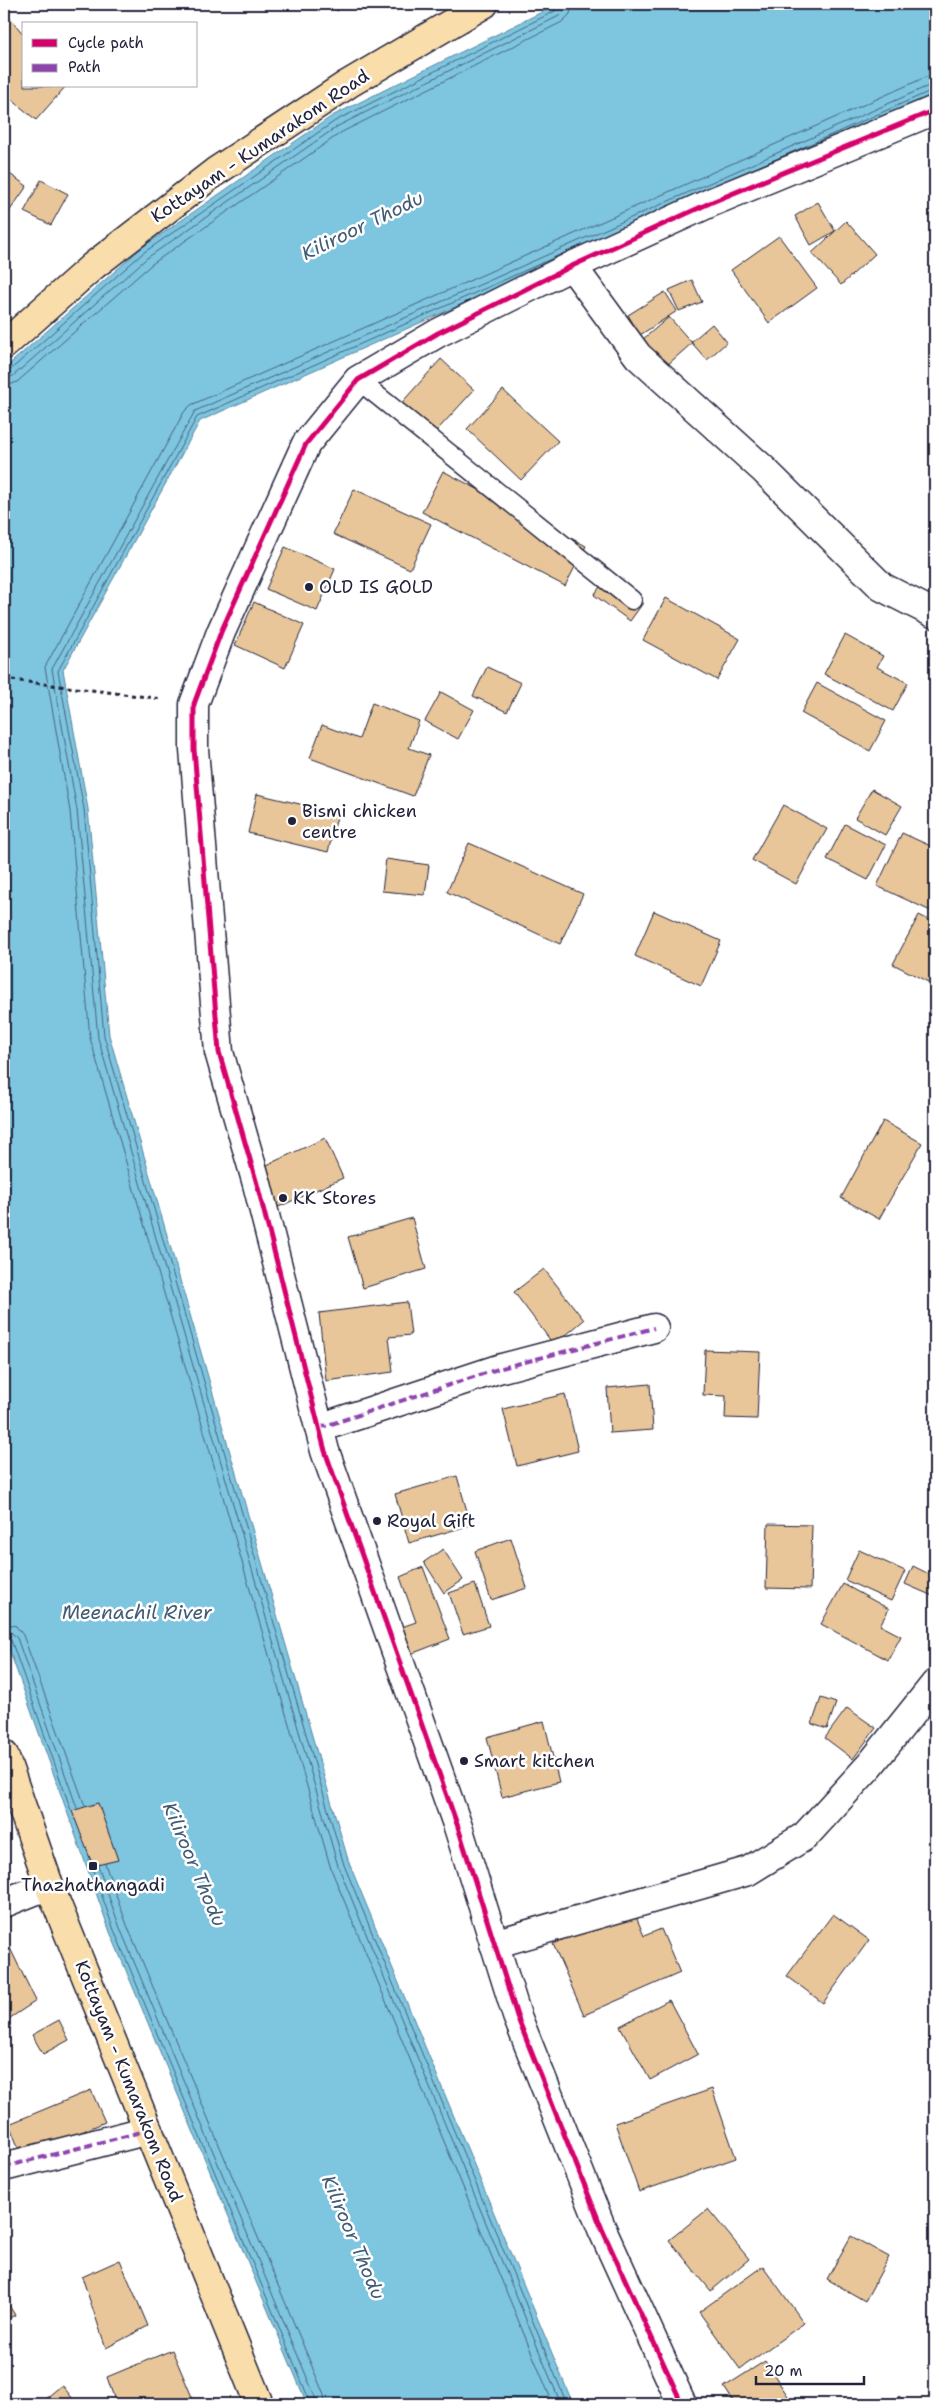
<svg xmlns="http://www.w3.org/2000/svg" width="939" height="2408" font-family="'Shantell Sans',sans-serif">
<rect width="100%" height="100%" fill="#fff"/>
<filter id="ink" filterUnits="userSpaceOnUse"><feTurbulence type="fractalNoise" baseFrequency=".02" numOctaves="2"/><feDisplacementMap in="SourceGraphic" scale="10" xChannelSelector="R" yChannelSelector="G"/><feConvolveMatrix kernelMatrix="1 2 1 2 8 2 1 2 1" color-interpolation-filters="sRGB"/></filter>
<g filter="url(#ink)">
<!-- water -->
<path fill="#7ec5df" stroke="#59849d" d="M558,4H935V93L200,421L63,670L88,809L109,1035L349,1863L573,2404H307L110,1932L4,1635V369L140,249L332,116Z"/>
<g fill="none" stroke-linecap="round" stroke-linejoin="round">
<!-- shore -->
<path stroke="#47637d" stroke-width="1" d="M756,168L935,89
M562,254L197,417L58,671L84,809L104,1036L344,1865L567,2404
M4,373L9,371L143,253L335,121L555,11L559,4
M4,379L13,376L147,258L338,126L559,16L564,11L565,4
M4,387L17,382L152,264L342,132L562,22L570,14L572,4
M4,1623L16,1626L23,1635L85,1806
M4,1630L11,1632L17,1638L77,1808
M4,1637L11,1640L71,1810
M89,1859L114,1930L311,2404
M105,1864L127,1925L324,2395L325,2404
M98,1866L120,1928L318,2404
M553,2404L331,1869L90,1038L70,811L45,667L184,412L191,405L926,77L935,75
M561,2404L338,1866L98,1038L77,810L52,669L195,411L935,83"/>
</g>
<!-- building -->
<path fill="#e8c699" stroke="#22223b" d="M332,4H346L337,11Z
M4,11L24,35V86H66L36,120L4,93Z
M4,170L27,186L4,219Z
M41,180L68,194L51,225L24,212Z
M818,202L835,231L811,245L795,216Z
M846,221L875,254L841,285L812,253Z
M779,236L817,288L769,323L731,270Z
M692,280L702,302L679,311L669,290Z
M665,292L677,311L640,335L628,315Z
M669,317L692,343L665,367L642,340Z
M712,324L727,342L707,360L691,342Z
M441,359L474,390L429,439L396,409Z
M503,390L558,441L521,480L467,429Z
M443,471L586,546L565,586L422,512Z
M354,489L431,524L410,569L333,534Z
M285,547L335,569L317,611L266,589Z
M607,577L643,603L630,621L594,595Z
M666,598L740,639L717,680L643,640Z
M254,602L304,625L285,668L235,645Z
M845,635L883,656L877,667L908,683L893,711L824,674Z
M487,667L521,683L507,712L473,696Z
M817,683L886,721L870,751L801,713Z
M441,692L474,710L458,739L425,721Z
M372,703L419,721L409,748L429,755L413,796L310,758L322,725L359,739Z
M872,789L902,806L885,835L855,818Z
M257,794L338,813L328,852L248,833Z
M783,805L827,829L796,884L752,860Z
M845,824L886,845L868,880L827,859Z
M902,833L935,848V913L877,886Z
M469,843L583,894L560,944L447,892Z
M386,859L429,865L425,895L382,891Z
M654,911L721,941L701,986L635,956Z
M919,915L935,923L934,985L893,964Z
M883,1121L922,1143L879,1219L841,1198Z
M325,1138L343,1178L274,1209L256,1170Z
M412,1218L426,1269L363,1288L348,1237Z
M544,1269L584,1320L554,1345L514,1292Z
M407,1302L411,1335L389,1337L393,1372L326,1381L319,1313Z
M705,1350L760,1352L757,1419L725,1418L726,1396L703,1395Z
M650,1384L653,1430L610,1433L607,1388Z
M565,1394L578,1451L517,1466L503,1409Z
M457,1476L471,1525L409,1543L395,1494Z
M768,1524L812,1525L810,1589L766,1588Z
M511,1538L527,1588L491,1600L475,1551Z
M443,1549L463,1580L444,1593L424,1562Z
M859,1550L905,1571L891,1601L845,1580Z
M913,1566L935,1577V1597L905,1584Z
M423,1567L450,1639L403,1657L393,1630L416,1622L400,1577Z
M475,1584L489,1626L463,1634L449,1593Z
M843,1584L889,1609L880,1625L901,1636L888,1660L821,1624Z
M821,1698L836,1703L827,1729L812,1724Z
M847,1708L876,1728L853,1759L825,1738Z
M544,1721L559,1782L502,1797L487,1737Z
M98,1803L118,1860L93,1866L72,1811Z
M633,1909L644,1936L661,1929L680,1973L584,2015L553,1944Z
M833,1914L869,1940L823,2003L787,1976Z
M4,1936L36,2001L4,2022Z
M669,2000L698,2054L650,2080L620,2026Z
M59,2020L69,2040L43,2054L32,2035Z
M712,2089L736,2158L639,2192L615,2123Z
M91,2090L105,2122L22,2157L9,2124Z
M708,2209L749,2259L711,2291L669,2240Z
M851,2236L889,2257L865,2301L827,2279Z
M120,2260L148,2326L106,2348L82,2277Z
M763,2266L804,2323L740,2369L699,2312Z
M4,2298L15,2315L4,2321Z
M172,2350L195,2404H116L107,2377Z
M765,2361L793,2404H735L724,2387Z
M62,2385L77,2404H47L44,2400Z
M899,2396L908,2404H892Z"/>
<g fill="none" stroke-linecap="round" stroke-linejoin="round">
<!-- service casing -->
<g stroke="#22223b" stroke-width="21">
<path id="service" d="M358,380L632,600"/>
</g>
<!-- minor casing -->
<g stroke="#22223b" stroke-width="31">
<path id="minor" d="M572,266L638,356L763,469L882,587L935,614
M319,1428L498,1369L654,1328
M4,1903L49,1885
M494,1944L748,1871L805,1836L870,1765L935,1684
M4,2167L149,2130"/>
</g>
<!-- tertiary casing -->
<g stroke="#22223b" stroke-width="31">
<path id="tertiary" d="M682,2404L602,2229L517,2016L458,1827L325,1451L257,1184L219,1052L194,749V704L221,632L306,444L358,380L438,333L572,266L712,202L935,110"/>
</g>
<!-- primary casing -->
<g stroke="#22223b" stroke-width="31">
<path id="primary" d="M4,345L93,266L215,172L348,84L484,4
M4,1755L49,1885L259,2404"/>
</g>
<!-- path -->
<path stroke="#22223b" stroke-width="3" stroke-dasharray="4 4" stroke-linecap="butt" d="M4,679L162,699"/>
<!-- service -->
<use href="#service" stroke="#fff" stroke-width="18"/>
<!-- minor -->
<use href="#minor" stroke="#fff" stroke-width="28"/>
<!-- tertiary -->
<use href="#tertiary" stroke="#fff" stroke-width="28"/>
<!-- primary -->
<use href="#primary" stroke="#f9ddab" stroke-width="28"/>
<!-- quiet -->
<path stroke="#8e44ad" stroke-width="4" stroke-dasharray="8 4" stroke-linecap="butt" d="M319,1428L498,1369L654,1328
M4,2167L149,2130"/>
<!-- cycleway casing -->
<g stroke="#fff" stroke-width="8">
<path id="cycleway" d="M682,2404L602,2229L517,2016L458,1827L325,1451L257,1184L219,1052L194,749V704L221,632L306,444L358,380L438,333L572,266L712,202L935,110"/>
</g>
<!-- cycleway -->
<use href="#cycleway" stroke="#d6006c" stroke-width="5"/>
</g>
</g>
<!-- markers -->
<g fill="#22223b" stroke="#fff" stroke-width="2">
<circle cx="309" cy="587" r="5"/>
<circle cx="292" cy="821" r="5"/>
<circle cx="283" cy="1198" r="5"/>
<circle cx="377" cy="1521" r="5"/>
<circle cx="464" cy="1761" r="5"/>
<rect x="88" y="1861" width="10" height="10" rx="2.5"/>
</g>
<g text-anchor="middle" stroke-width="5" stroke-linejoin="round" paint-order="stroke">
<!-- street labels -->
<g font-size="18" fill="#22223b" stroke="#fff">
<text transform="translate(260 146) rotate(-34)" y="6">Kottayam - Kumarakom Road</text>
<text transform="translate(129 2081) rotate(68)" y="6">Kottayam - Kumarakom Road</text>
</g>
<!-- poi labels -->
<g font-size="18" fill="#22223b" stroke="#fff" text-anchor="start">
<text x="319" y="593">OLD IS GOLD</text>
<text x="302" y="817">Bismi chicken<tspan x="302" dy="21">centre</tspan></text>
<text x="293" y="1204">KK Stores</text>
<text x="387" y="1527">Royal Gift</text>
<text x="474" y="1767">Smart kitchen</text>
<text x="93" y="1891" text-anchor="middle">Thazhathangadi</text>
</g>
<!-- water labels -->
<g font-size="19" font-style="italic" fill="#425b74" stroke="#fff">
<text transform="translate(362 225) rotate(-26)" y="7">Kiliroor Thodu</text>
<text x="137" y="1619">Meenachil River</text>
<text transform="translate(195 1864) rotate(67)" y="7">Kiliroor Thodu</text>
<text transform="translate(354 2237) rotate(67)" y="7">Kiliroor Thodu</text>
</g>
</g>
<!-- margin -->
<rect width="939" height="2408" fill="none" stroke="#fff" stroke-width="20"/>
<rect x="10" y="10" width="919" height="2388" fill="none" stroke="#22223b" stroke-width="2" filter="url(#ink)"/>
<!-- legend -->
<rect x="22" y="22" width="175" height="65" fill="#ffffff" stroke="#a7a7b1"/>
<rect x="32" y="39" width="25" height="8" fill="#d6006c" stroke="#a7a7b1"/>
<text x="68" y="48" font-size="15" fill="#22223b">Cycle path</text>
<rect x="32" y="64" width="25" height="8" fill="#8e44ad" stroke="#a7a7b1"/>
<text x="68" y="72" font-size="15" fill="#22223b">Path</text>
<!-- scale -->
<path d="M756 2376v8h108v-8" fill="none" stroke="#22223b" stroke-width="2.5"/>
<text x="764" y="2376" font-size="15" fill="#22223b" stroke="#ffffff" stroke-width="4" paint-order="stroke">20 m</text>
</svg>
